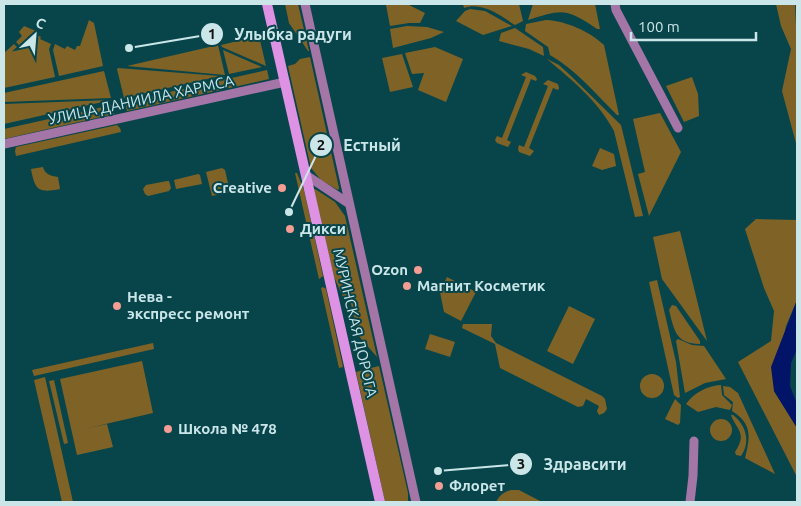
<svg xmlns="http://www.w3.org/2000/svg" width="801" height="506" font-family="Ubuntu,sans-serif">
<rect width="100%" height="100%" fill="#08454b"/>
<!-- green -->
<path fill="#7f6326" d="M285,4H298L309,51H308L289,23Z
M389,4H407L425,13L420,23H409L390,26L386,5Z
M463,4H519L523,21L515,25C501,16 482,1 464,8Z
M533,4H595L600,29H597C566,8 563,9 528,20Z
M776,4H795L797,49V147L782,91L791,49L781,26Z
M470,9L485,11L512,26L483,35L456,21L465,11Z
M89,20L94,23L103,66L59,76L53,50L55,44L65,49L67,46L75,50L77,46H80Z
M546,20C566,21 589,31 604,45L619,115H617C596,94 576,70 550,55L548,47L525,31L526,24Z
M24,26L36,31L35,34L41,37L40,39L51,44L49,49L55,77L4,88V53L14,44L19,49L21,47L16,42L22,36L19,32Z
M407,26L427,27L444,32L431,38L393,48L390,29Z
M515,28L543,47L544,56L529,49L499,41L501,33Z
M259,36L266,66L222,47L221,45Z
M218,45L225,75L127,66Z
M435,47L463,59L446,102L418,90L424,73L412,74L405,53Z
M223,50L262,67L229,74Z
M402,54L413,87L390,92L382,58Z
M310,57L339,188L338,190L321,180L311,168L288,66L295,64L300,59Z
M547,59L559,65L570,75L621,125L643,216L635,217L614,131C598,101 572,80 547,59Z
M118,68L220,76L124,98L117,69Z
M267,70L269,79L127,111L125,102Z
M104,71L111,98L4,102V93Z
M526,72L535,76L537,79L536,81L531,79L507,140L511,142L508,147L497,143L495,140L497,136L502,138L526,77L521,75Z
M692,77L698,94L699,116L684,122L666,86Z
M548,80L558,84L559,88L558,90L553,88L529,148L534,151L530,156L519,152L518,149L519,145L524,147L548,86L543,84Z
M111,100L4,124V104Z
M112,105L114,114L4,139V129Z
M660,113L681,152L649,216L638,174L645,172L633,119Z
M117,125L120,128L121,132L16,156L15,151L16,147Z
M600,148L614,154L616,166L602,170L592,166Z
M43,167C45,174 50,176 58,177L60,189C39,193 35,191 31,169Z
M222,168L225,170L230,192L212,196L206,172Z
M295,173H297L304,190L323,276L319,279Z
M198,174L200,175L202,184L176,189L174,180Z
M167,181H169L171,188L169,191L148,196L145,194L143,189L146,185Z
M315,189L335,202L345,216L377,357L358,335L349,295L343,297L334,277L314,190Z
M756,219L797,220V300L786,326L774,391L797,428V477L738,362L771,341L774,311L764,288L745,229Z
M680,231L707,341L662,279L653,237Z
M447,277L476,292L461,321L444,312L440,292Z
M657,280L676,362L680,397L678,398L674,395L649,282Z
M323,287L326,289L343,367L339,368L321,288Z
M672,305L676,306L700,341V344C675,344 674,329 669,310Z
M569,306L595,319L573,364L547,351Z
M463,324H492L491,336L496,343L602,396L605,399L607,409L604,413L599,415L597,411L599,406L586,399L583,406L578,407L500,368L495,344L462,328Z
M430,334L455,342L450,357L425,349Z
M678,339L692,345L704,346L726,379L705,383L685,393L676,341Z
M153,343L154,349L34,376L32,370Z
M142,361L153,413L84,429L107,424L113,447L77,455L60,379Z
M379,366L408,493V502H385L356,372Z
M640 386a12 12 0 1 1 24 0a12 12 0 1 1-24 0Z
M45,377L73,502H62L34,380Z
M54,380L68,443L64,444L49,381Z
M721,385L722,395L732,405L730,410L716,407L698,412L686,404C695,392 707,386 721,385Z
M723,386L730,387L738,393L775,474L745,458C750,438 753,424 732,411L733,402L724,395Z
M675,399L681,405L680,423L678,425L665,419Z
M731,415H733C746,425 751,442 741,456L736,455L735,452C748,432 736,430 731,415Z
M710 430a11 11 0 1 1 22 0a11 11 0 1 1-22 0Z
M511,490H519L542,502H496C500,495 504,492 511,490Z"/>
<!-- water -->
<path fill="#011467" d="M797,300V349L791,363L790,386L797,404V428L774,391L771,367Z"/>
<g fill="none" stroke-linecap="round" stroke-linejoin="round">
<!-- street -->
<path stroke="#a475a7" stroke-width="9" d="M305,4L416,502
M615,4L616,10L678,128
M4,144L285,82
M306,175L348,203
M690,502L693,476L694,441"/>
<!-- secondary -->
<path stroke="#de92e3" stroke-width="10" d="M267,4L380,502"/>
</g>
<!-- markers -->
<g fill="#f59c95" stroke="#08454b" stroke-width="2">
<circle cx="282" cy="188" r="5"/>
<circle cx="290" cy="229" r="5"/>
<circle cx="418" cy="270" r="5"/>
<circle cx="407" cy="286" r="5"/>
<circle cx="117" cy="306" r="5"/>
<circle cx="168" cy="429" r="5"/>
<circle cx="439" cy="486" r="5"/>
</g>
<g text-anchor="middle" stroke-width="4" stroke-linejoin="round" paint-order="stroke">
<!-- street labels -->
<g font-size="15" fill="#cbe6e9" stroke="#08454b">
<text transform="translate(141 100) rotate(-12)" y="5">УЛИЦА ДАНИИЛА ХАРМСА</text>
<text transform="translate(355 323) rotate(77)" y="5">МУРИНСКАЯ ДОРОГА</text>
</g>
<!-- poi labels -->
<g font-size="15" font-weight="bold" fill="#cbe6e9" stroke="#08454b" text-anchor="start">
<text x="272" y="193" text-anchor="end">Creative</text>
<text x="300" y="234">Дикси</text>
<text x="408" y="275" text-anchor="end">Ozon</text>
<text x="417" y="291">Магнит Косметик</text>
<text x="127" y="302">Нева -<tspan x="127" dy="17">экспресс ремонт</tspan></text>
<text x="178" y="434">Школа № 478</text>
<text x="449" y="491">Флорет</text>
</g>
</g>
<!-- callouts -->
<path fill="none" stroke="#cbe6e9" stroke-width="2" d="M129 48L212 34M289 212L321 145M438 471L521 464"/>
<g fill="#cbe6e9" stroke="#08454b" stroke-width="2">
<circle cx="129" cy="48" r="5"/>
<circle cx="289" cy="212" r="5"/>
<circle cx="438" cy="471" r="5"/>
<circle cx="212" cy="34" r="12"/>
<circle cx="321" cy="145" r="12"/>
<circle cx="521" cy="464" r="12"/>
</g>
<g font-size="15" text-anchor="middle" font-weight="bold" fill="#111">
<text x="212" y="39">1</text>
<text x="321" y="150">2</text>
<text x="521" y="469">3</text>
</g>
<g font-size="16" text-anchor="middle" font-weight="bold" fill="#cbe6e9" stroke="#08454b" stroke-width="4" stroke-linejoin="round" paint-order="stroke">
<text x="293" y="40">Улыбка радуги</text>
<text x="372" y="151">Естный</text>
<text x="585" y="470">Здравсити</text>
</g>
<!-- border -->
<rect width="801" height="506" fill="none" stroke="#cbe6e9" stroke-width="10"/>
<!-- north arrow -->
<g transform="translate(35 35) rotate(26)" stroke="#08454b" stroke-width="4" paint-order="stroke">
<path d="M0-4L9 19L0 12L-9 19Z" fill="#cbe6e9"/>
<text y="-8" font-size="14" font-weight="bold" text-anchor="middle" fill="#cbe6e9">С</text>
</g>
<!-- scale -->
<path d="M631 32v8h125v-8" fill="none" stroke="#cbe6e9" stroke-width="2.5"/>
<text x="638" y="32" font-size="15" fill="#cbe6e9" stroke="#08454b" stroke-width="4" paint-order="stroke">100 m</text>
</svg>
